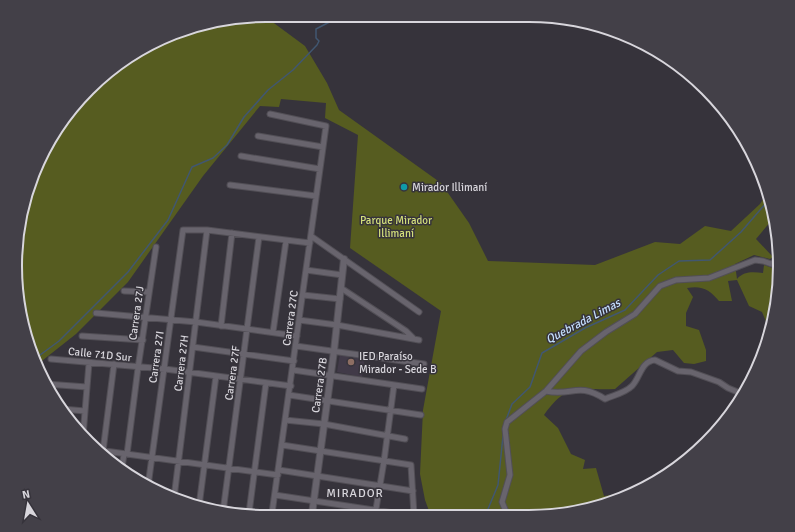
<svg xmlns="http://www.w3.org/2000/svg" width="795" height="532" font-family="Signika,sans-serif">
<rect width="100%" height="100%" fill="#36333b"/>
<!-- built -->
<path fill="#413a48" d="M340,354L365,357L362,377L337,372Z"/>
<!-- green -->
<path fill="#565c20" d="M263,15L305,46L327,83L339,110L441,183L469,223L488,261L595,265L655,242L680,244L705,226L731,231L760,204L766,195L771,221L756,239L773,257L770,259L754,255L735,264L737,279C744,271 753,272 763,273L764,265L778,270L773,281L777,283L768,326L762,312L749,306L737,280L728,281L732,301H719C710,290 702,285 687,288L693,297L686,313V326L699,330L706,350V361L694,364L684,363L673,350L657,352L615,389C580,391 568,381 544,415L558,428L571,454L585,460L583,469L596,468L604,496L625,493L628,496L529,517L431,516L425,500L420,474L423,410L441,311L350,248L358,135L325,118L326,103L281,99L279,107L260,106L203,176L128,282L76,334L38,364L20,315L16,249L34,170L67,113L126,57L186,28Z"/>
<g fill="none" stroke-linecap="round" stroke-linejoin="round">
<!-- stream -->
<path stroke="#415771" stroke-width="1.5" d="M36,358L59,341L128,272L168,220L192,167L213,158L227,145L244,117L268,90L293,70L317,45L319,41L316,38V29L341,16
M506,420L512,404L530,387L542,353L585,328L625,310L658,275L679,261L710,260L741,232L767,202
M492,516L488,509L498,485L503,436"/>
<!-- minor casing -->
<g stroke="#524f56" stroke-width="7">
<path id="minor" d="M270,114L326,126L272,513
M258,136L323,147
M241,156L320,169
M230,185L316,196
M311,236L419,312
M773,264L778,256
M306,270L342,275
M341,288L406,331L413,338
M124,291L149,292
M303,295L340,299
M96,313L196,322L297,336
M299,320L337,325L419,340
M221,326L232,233
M273,332L286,241
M82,336L143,340
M296,346L424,364
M193,347L294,361
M51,359L165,369L291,386
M293,370L422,389
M46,384L87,387
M546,391C572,397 577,381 605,399C614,395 625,393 632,386C640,378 641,361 655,360L678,371L691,372L719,382L728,388L740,393
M289,395L421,415
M62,409L85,411
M285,420L324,424L405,439
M83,436L89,363
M282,445L411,465L414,515
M98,450L278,475
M103,451L114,364
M127,454L138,368L156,247
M122,468L124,454
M279,470L413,491
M148,486L183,230H207L310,243
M275,495L407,515
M174,498L207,230
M199,506L216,376
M223,512L259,237
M249,513L266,383
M375,515L384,461L394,385
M510,517L507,514L502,502L510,475L505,429L507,422L546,391L581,351L606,332L635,314L660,286L676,280L709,278L755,260L763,261L780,267"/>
</g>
<!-- tertiary casing -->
<g stroke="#524f56" stroke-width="8">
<path id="tertiary" d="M312,514L334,351L344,259"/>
</g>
<!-- minor -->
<use href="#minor" stroke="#68646d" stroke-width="5"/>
<!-- tertiary -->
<use href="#tertiary" stroke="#68646d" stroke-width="6"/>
</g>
<!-- markers -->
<circle fill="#0f9aa8" stroke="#36333b" stroke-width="1.5" cx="404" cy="187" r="4"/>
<circle fill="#8d6e63" stroke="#36333b" stroke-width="1.5" cx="351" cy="362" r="4"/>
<g text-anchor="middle" stroke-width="3" stroke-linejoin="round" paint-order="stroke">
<!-- poi labels -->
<g font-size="11" fill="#d8d6dc" stroke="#36333b" text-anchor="start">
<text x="412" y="191">Mirador Illimaní</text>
<text x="359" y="360">IED Paraíso<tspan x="359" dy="13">Mirador - Sede B</tspan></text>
</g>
<!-- park labels -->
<g font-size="11" fill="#d3df7b" stroke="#36333b">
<text x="396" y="224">Parque Mirador<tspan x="396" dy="13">Illimaní</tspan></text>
</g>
<!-- street labels -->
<g font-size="11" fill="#d8d6dc" stroke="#36333b">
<text transform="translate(136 313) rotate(-82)" y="4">Carrera 27J</text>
<text transform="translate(290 318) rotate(-82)" y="4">Carrera 27C</text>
<text transform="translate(100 354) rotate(6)" y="4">Calle 71D Sur</text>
<text transform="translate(156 357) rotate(-82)" y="4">Carrera 27I</text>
<text transform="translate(181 363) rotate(-83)" y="4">Carrera 27H</text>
<text transform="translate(232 373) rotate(-82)" y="4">Carrera 27F</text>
<text transform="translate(319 385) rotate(-82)" y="4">Carrera 27B</text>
</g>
<!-- water labels -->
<g font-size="12" font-style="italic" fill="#c3ddfb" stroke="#36333b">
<text transform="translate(583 321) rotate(-28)" y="4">Quebrada Limas</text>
</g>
<!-- neighbourhood labels -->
<g font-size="12" letter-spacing="1" fill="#d8d6dc" stroke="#36333b">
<text x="355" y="497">MIRADOR</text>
</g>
</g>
<!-- crop -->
<path d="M0 0H795V532H0ZM266 22H529A244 244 0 0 1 773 266V266A244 244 0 0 1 529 510H266A244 244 0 0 1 22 266V266A244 244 0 0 1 266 22Z" fill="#434048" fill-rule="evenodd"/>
<path fill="none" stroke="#d8d6dc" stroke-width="2" d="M266 22H529A244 244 0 0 1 773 266V266A244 244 0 0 1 529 510H266A244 244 0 0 1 22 266V266A244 244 0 0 1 266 22Z"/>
<!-- north arrow -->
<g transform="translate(28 504) rotate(349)" stroke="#36333b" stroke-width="3" paint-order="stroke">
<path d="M0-3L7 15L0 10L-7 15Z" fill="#d8d6dc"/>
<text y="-6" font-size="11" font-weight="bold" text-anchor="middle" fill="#d8d6dc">N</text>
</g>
</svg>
